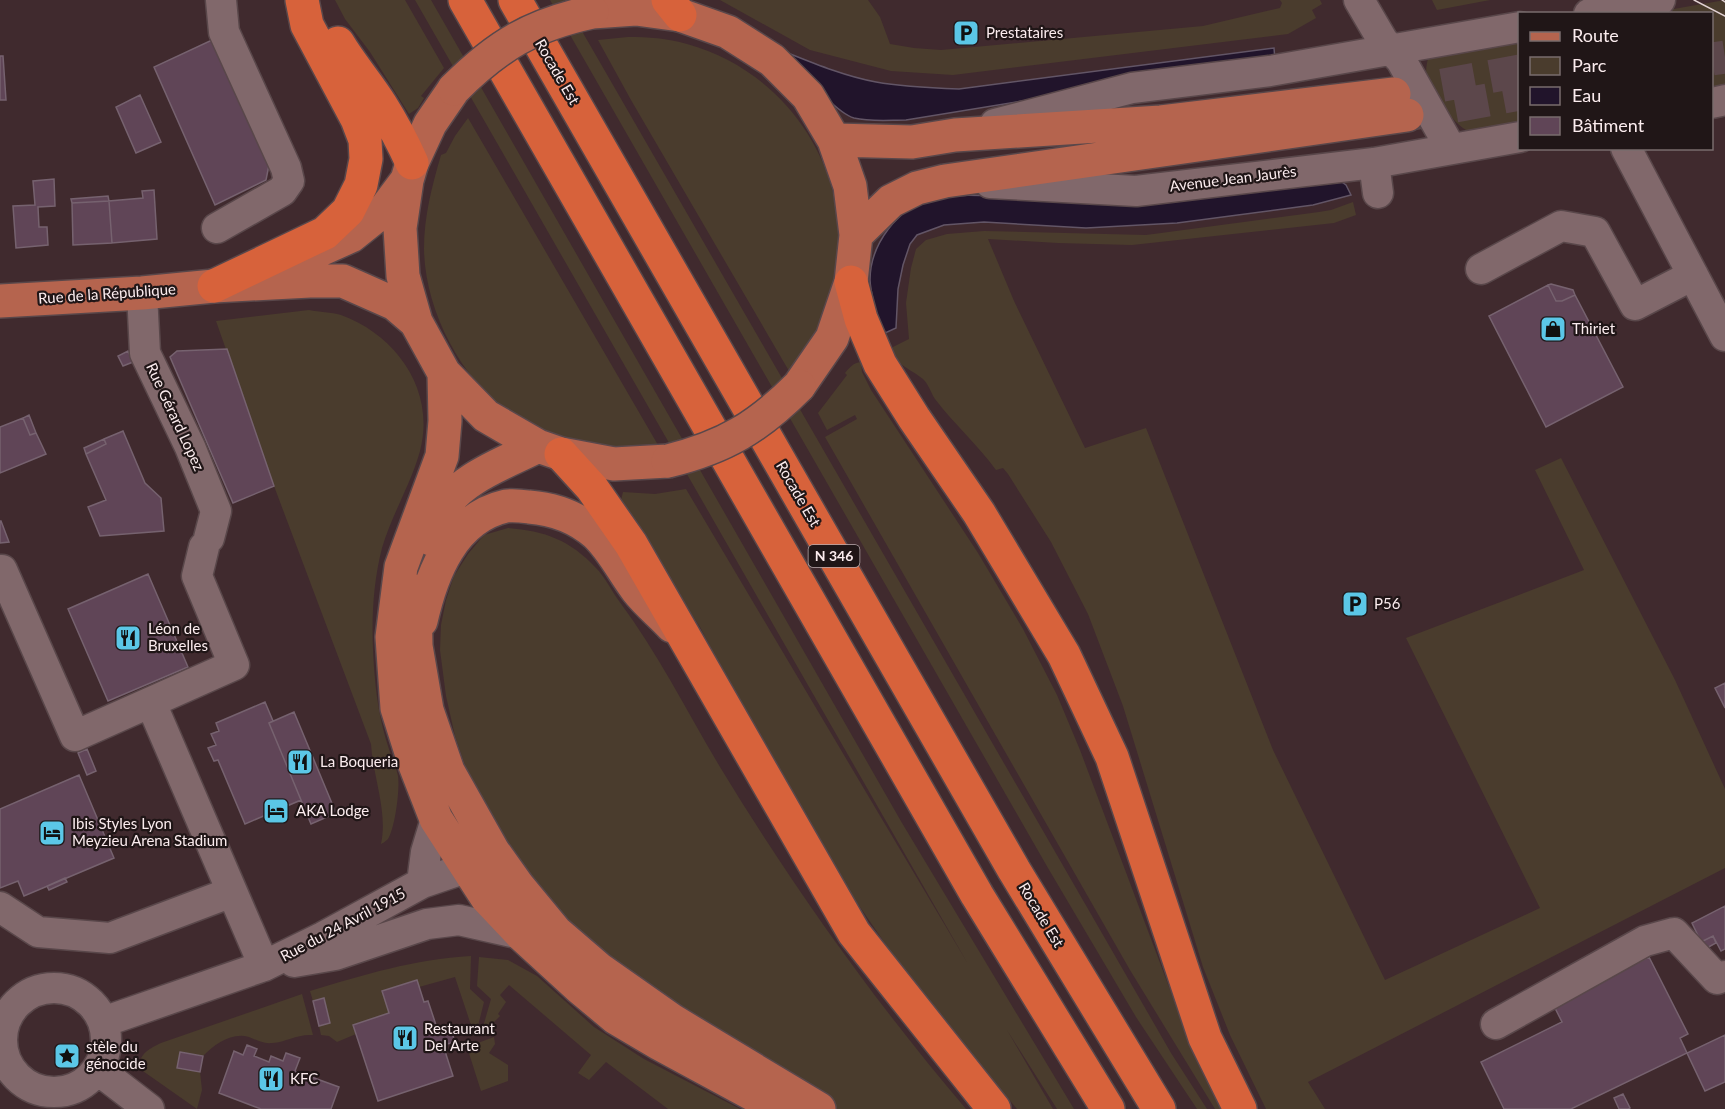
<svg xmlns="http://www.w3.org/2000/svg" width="1725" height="1109" font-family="Lato,sans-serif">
<rect width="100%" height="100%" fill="#402a2e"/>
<!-- green -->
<path fill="#4a3c2d" d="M335,0H405L444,68L421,96L424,98L418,108L409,114L370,52L345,19Z
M415,0H431L902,823L1074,1109H1057L1007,1030L1053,1109H1017L917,990L827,859L769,759L700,627L620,504L623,492L655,494L686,489L968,964Z
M550,0H564L1171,1053L1207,1109H1197L1136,1017L1048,868Z
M720,0H868L880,17L890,44L914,48L941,50L1203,26L1280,8L1282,3L1280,0H1320L1322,4L1312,10L1316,18L1288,34L953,75L891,71L810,50Z
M1432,0H1490L1437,10Z
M1725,0V90L1712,93V14H1645Z
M1519,35V128C1506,130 1486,136 1473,133C1455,129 1433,93 1427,77C1425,70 1427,64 1428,58Z
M628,37C648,37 667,38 687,44C760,64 817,123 834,197C840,220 843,247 838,270C836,280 832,291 829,301C825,312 823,325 818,335C816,339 811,342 808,345C801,353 795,362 789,371L631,100L598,40Z
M468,118L658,445C644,446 628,449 613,448C599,447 563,440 550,435C478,411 425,323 424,249C424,216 432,186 441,155L446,153L455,136Z
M1353,202L1356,215L1334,223L1132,245L1058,243L988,239L1014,301L1085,448L1146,428L1273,750L1385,980L1540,908L1406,638L1584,570L1535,470L1561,458L1675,680L1725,789V868L1308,1082L1325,1109H1266L1230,1035L1203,967L1123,706L1088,614L1051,542L1008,474L1003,468L996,470C978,445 954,424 935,399C931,393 929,385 923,379C913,370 892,364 893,347L909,339L906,303L911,268L916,249L926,240L947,234L984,231L1146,235L1319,212L1331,210Z
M309,310C319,312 331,312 341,315C396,335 436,390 420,451C411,484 392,514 382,548C371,591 371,635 375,679C377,702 381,724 388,746C391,756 396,766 398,776C400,789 395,828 388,839C387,840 382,844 381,844C388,812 373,777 371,744L274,486L216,321Z
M861,362L862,372L871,390L978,553L1023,629L1057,695L1080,750L1198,1064L1221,1109H1215L1130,970L825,437L857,419L855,415L827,430L818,413L847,375L845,373C850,367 853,363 861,362Z
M508,528C545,531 570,540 596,568C605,577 611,590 619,601C658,653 687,712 720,767C793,887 875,1002 966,1109H837L684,1015L594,948L532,884L470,780L455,736L446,696L440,650L441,625L446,600L454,576L468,554L484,535Z
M471,956L470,989L484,1002L477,1030L473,1031L455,977L419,987L416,980L382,991L389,1013L353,1025L356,1034L337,1042L329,1036L321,1035L319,1026L329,1023L324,999L313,1001L310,991C363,975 415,959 471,956Z
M479,957L508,960L537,976L594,1027L644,1059L740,1109H668L606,1062L589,1080L578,1073L591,1055L509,985L500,995L506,1002L498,1014L500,1016L490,1026L483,1027L491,999L477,986Z
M302,994L313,1035C296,1034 287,1042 272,1043C263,1044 257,1040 249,1037C232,1032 215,1044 203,1056L180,1052L177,1068L200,1072L202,1090L197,1109L140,1069C138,1054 149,1049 161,1043Z
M494,1037L495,1044L489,1053L508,1065V1081L481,1091L467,1047Z"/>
<!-- water -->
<path fill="#21142b" stroke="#625566" stroke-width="1.5" d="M1274,48L1275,60L906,120C889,120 871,122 854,118C835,113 798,67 783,51C813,63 844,76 876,82C903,87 931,88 959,89Z
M1336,178L1346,185L1351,195L1313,205L1177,223L1086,228L984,222L944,225L917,235L910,244L903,265L898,289L896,328L883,334C878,317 871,299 870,280C870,245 898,206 933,199C959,193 985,196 1011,197Z"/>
<!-- building -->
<path fill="#604557" stroke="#76626f" stroke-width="1.5" d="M212,40L269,165L266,180L215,205L154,67Z
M0,56H3L6,100H0Z
M140,95L161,142L136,153L116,107Z
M54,179L55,206L38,207L39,227H47L48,245L16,248L13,206L35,205L33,181Z
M154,190L157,239L112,243L109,201L143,198L142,191Z
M108,196L109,201L72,203L71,199Z
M109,201L112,243L73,245L72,203Z
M1551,284L1573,290L1575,295L1562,301H1556L1548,285Z
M1548,285L1556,301H1562L1575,295L1623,387L1546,427L1489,316Z
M227,349L274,486L233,503L170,357L177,351Z
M128,351L133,362L123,366L118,356Z
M29,415L36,433L30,435L23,418Z
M23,418L30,435L36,433L46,454L0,473V427Z
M123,431L145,483L161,498L164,531L100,536L88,507L106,500L86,454L106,444L104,439Z
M104,439L106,444L86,454L84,448Z
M0,521H1L9,542L0,543Z
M148,574L188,667L108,701L68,609Z
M1725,683V708L1715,688Z
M265,702L273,721L269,723L301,800L245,824L218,760L214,761L208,748L216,745L211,734L219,731L216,723Z
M294,712L336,813L311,824L269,723Z
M87,749L96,771L87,775L78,753Z
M79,775L114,858L24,896L18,881L0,888V809Z
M65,878L67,882L49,890L47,886Z
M1725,906V949L1721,951L1713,936L1701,942L1692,923Z
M1713,936L1716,943L1705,949L1701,942Z
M1649,957L1688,1034L1680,1038L1687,1053L1571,1109H1504L1481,1062L1562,1022L1553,1004Z
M417,980L424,1002L428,1001L438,1031L450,1027L455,1042L443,1045L453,1076L378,1101L353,1025L389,1013L382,991Z
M324,998L330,1023L319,1026L313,1001Z
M1725,1035V1082L1705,1091L1687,1053Z
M247,1045L257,1049L254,1056L269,1062L271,1056L283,1061L286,1053L300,1058L295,1071L339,1087L331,1109H261L219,1093L234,1051L243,1055Z
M180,1052L203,1056L200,1072L177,1068Z
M1623,1094L1630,1108L1628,1109H1619L1614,1098Z"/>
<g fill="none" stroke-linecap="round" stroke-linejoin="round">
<!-- major-tunnel -->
<path stroke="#5c474b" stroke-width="33" stroke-dasharray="33 16" stroke-linecap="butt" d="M1712,59L1725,57
M1394,94L1520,71
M1407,115L1520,94"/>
<!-- minor casing -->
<g stroke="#59474a" stroke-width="33">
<path id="minor" d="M1359,0L1383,41L1401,60L1451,149
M1589,14L1660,0
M1712,103L1725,100
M995,124L1132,88L1270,71L1520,27
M1626,148L1725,336
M1374,163L1378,193
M990,183L1136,191L1374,163L1520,137
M217,228L282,191L289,181L286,168L224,32L221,0
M1481,269L1561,226L1595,232L1635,305L1693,275
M142,293L145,353L190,447L216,511L209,538
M2,570L75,736L234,665L197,576L204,547
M151,703L264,966
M422,883L466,868L490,875
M0,907L38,932L110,938L232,892
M294,962L335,955L427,924L459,920L521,934
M2 1040a52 52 0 1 1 104 0a52 52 0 1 1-104 0Z
M103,1022L264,966L323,937L422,883L426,852L436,819
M1496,1024L1645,941L1674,933L1717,979L1725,976
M97,1069L149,1109"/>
</g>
<!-- major casing -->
<g stroke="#59474a" stroke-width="36">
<path id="major" d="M592,12L636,9L680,15L728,32L772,60L808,96L834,140L850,186L856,235L851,282L832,338L799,386
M454,89L430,124L412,163L407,180L400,228L403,276L416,322L444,373L486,416L538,446L561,454L614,464L668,461
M834,140L912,142L955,135L1161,122L1394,94
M856,235L891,201L917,188L945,181L1407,115
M300,259L351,236L386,208L407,180
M0,301L142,293L214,286L310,281H343L395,304L416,322
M444,373L445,421L442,456L401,567L392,637L397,708L415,765L436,819L487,898L521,934L580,988L616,1018L660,1044L780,1109
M431,539C434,530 437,521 441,512C457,479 507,462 538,446
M415,591L416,646L427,710L448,771L493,851L518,886L556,932L599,969L673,1021L819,1109
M421,621C432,572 453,518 506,506C514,505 522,506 529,507C554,509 578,518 596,534C613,550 623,572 637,590C647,603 661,614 672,626"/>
</g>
<!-- highway casing -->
<g stroke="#59474a" stroke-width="36">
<path id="highway" d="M465,0L977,895L1108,1109
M515,0L1014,870L1159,1109
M668,0L680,15
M338,43C351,65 368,84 381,105C393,124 403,143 412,163
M851,282L861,319L880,364L914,418L979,513L1064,655L1112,757L1205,1038L1240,1109
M214,286L325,233L348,211L361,185L366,159L365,140L357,119L307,25L302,0
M561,454L592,488L631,544L854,933L994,1109"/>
</g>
<!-- minor -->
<use href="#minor" stroke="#81686b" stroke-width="30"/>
<!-- major -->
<use href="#major" stroke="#b5644e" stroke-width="33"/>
<!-- highway -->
<use href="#highway" stroke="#d7623b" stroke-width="33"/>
<!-- tram -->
<path stroke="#e1d1d3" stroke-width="1.5" d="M1694,0L1725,16
M1722,0L1725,2"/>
<!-- major-bridge casing -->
<g stroke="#59474a" stroke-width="36" stroke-linecap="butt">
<path id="major-bridge" d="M454,89C498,45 532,25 592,12
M668,461C725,447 758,427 799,386"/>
</g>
<!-- major-bridge -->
<use href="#major-bridge" stroke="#b5644e" stroke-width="33"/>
</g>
<!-- icons -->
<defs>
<g id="parking-square" transform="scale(1.35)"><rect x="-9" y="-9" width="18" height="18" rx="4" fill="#5bc7e7" stroke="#201617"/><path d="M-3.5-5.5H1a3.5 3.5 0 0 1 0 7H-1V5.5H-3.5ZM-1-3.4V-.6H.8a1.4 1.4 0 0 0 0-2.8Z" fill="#111"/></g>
<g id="shop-square" transform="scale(1.35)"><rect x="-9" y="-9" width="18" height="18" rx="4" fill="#5bc7e7" stroke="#201617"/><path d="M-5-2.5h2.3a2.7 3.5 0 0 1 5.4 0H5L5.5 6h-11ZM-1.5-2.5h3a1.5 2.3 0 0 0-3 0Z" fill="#111"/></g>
<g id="restaurant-square" transform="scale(1.35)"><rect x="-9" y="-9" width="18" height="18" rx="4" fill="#5bc7e7" stroke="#201617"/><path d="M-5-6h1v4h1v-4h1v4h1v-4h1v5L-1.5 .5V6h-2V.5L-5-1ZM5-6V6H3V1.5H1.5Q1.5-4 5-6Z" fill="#111"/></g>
<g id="hotel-square" transform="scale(1.35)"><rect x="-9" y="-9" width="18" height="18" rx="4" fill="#5bc7e7" stroke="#201617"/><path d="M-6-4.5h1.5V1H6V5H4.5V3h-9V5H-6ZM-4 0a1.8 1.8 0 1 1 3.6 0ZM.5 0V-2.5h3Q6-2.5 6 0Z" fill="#111"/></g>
<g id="sight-square" transform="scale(1.35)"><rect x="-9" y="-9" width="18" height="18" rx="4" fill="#5bc7e7" stroke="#201617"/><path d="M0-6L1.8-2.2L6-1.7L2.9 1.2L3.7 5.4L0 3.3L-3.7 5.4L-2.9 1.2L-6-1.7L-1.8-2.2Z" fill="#111"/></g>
</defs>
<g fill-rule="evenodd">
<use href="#parking-square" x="966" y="33"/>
<use href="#shop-square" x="1553" y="329"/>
<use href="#parking-square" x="1355" y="604"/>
<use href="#restaurant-square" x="128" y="638"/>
<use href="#restaurant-square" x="300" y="762"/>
<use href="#hotel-square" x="276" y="811"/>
<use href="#hotel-square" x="52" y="833"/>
<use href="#restaurant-square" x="405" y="1038"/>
<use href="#sight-square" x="67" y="1056"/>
<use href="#restaurant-square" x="271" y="1079"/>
</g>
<g text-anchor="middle" stroke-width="4.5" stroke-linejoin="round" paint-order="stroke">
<!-- shield labels -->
<rect fill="#201617" stroke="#b9acae" stroke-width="1.5" x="808.5" y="545" width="51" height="22" rx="4.5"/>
<g font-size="14" font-weight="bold" fill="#fbecee">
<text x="834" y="561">N 346</text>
</g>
<!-- poi labels -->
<g font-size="15" fill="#fbecee" stroke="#201617" text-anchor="start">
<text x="986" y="38">Prestataires</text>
<text x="1572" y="334">Thiriet</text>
<text x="1374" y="609">P56</text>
<text x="148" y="634">Léon de<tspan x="148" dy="17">Bruxelles</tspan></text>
<text x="320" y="767">La Boqueria</text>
<text x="296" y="816">AKA Lodge</text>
<text x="72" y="829">Ibis Styles Lyon<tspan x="72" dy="17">Meyzieu Arena Stadium</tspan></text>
<text x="424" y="1034">Restaurant<tspan x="424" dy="17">Del Arte</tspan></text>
<text x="86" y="1052">stèle du<tspan x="86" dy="17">génocide</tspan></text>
<text x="290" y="1084">KFC</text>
</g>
<!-- street labels -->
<g font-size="15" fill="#fbecee" stroke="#201617">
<text transform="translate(557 72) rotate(60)" y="5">Rocade Est</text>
<text transform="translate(1233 179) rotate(-7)" y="5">Avenue Jean Jaurès</text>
<text transform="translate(107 294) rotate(-4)" y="5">Rue de la République</text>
<text transform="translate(175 417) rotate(65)" y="5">Rue Gérard Lopez</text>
<text transform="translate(798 494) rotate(60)" y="5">Rocade Est</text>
<text transform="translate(1041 915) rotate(59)" y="5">Rocade Est</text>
<text transform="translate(343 925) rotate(-28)" y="5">Rue du 24 Avril 1915</text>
</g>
</g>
<!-- legend -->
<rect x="1518" y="12" width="195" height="138" fill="#201617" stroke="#786c6d" stroke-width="1.5"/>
<rect x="1530" y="32" width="30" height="9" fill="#b5644e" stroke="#786c6d" stroke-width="1.5"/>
<text x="1572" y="42" font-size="18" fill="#fbecee">Route</text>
<rect x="1530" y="57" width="30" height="18" fill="#4a3c2d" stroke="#786c6d" stroke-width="1.5"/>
<text x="1572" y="72" font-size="18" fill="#fbecee">Parc</text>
<rect x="1530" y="87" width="30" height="18" fill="#21142b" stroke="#786c6d" stroke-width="1.5"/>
<text x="1572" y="102" font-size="18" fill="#fbecee">Eau</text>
<rect x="1530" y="117" width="30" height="18" fill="#604557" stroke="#786c6d" stroke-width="1.5"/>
<text x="1572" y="132" font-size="18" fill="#fbecee">Bâtiment</text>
</svg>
